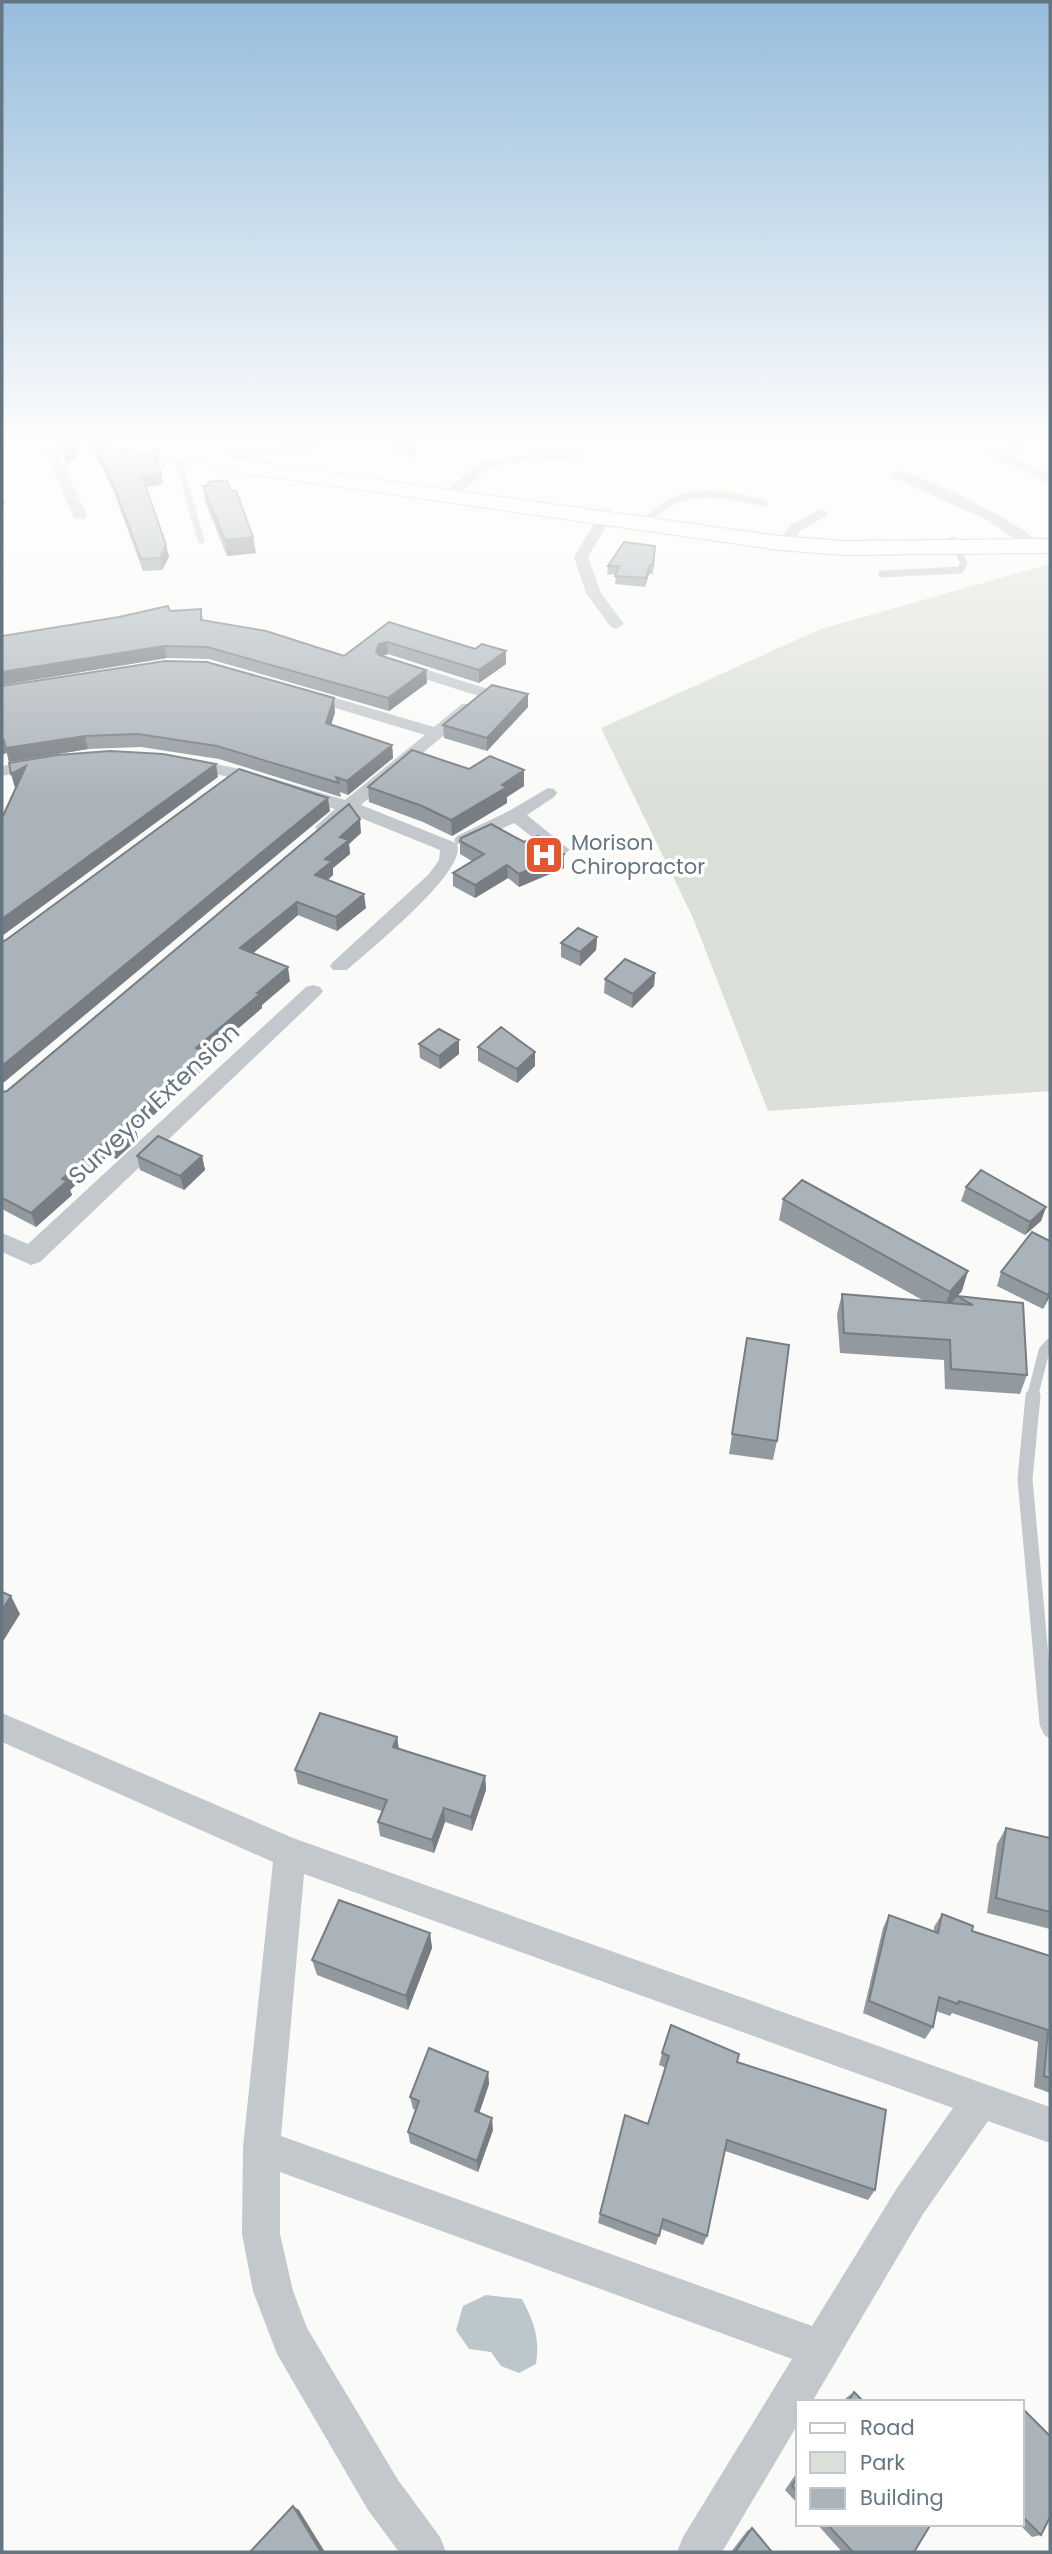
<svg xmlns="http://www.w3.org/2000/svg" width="1052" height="2554" font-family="Poppins,sans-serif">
<rect width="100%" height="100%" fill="#fafaf8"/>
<!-- green -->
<path fill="#dadfd7" d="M1050,564V1091L768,1111L693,918L601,728L821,629Z"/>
<!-- water -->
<path fill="#bbc7cb" d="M486,2295L522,2299C534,2322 540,2338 536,2364L519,2373L501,2366L491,2352L469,2349L456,2330L463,2306Z"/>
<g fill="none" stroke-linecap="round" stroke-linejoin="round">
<!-- secondary casing -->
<g stroke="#b3babf" stroke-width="2">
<path id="secondary" d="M42,444H112L225,453L234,458L225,463L177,461L51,449Z"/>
</g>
<!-- trunk casing -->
<g stroke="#b4b9bd" stroke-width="2">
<path id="trunk" d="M145,444H179L239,460L779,536L844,541L1050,539V553L844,555L779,550L238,472L148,448Z"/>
</g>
<!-- service-far2 -->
<path stroke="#c3c8cc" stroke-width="7" d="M177,456L201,540
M643,525C678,484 716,492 764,503
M882,574L960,570L964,563L953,540"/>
<!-- service-far1 -->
<path stroke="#c3c8cc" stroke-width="11" d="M1032,1398L1044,1351L1050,1344"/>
<!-- service -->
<path stroke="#c3c8cc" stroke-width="15" d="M1033,1396L1025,1479L1047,1723L1050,1730"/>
<!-- minor -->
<path fill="#c3c8cc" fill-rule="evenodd" d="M42,444H54L87,516L85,519H75L73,516Z
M1013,444H1030L1029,449L1004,453L1050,475V484L985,452L987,449Z
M578,450L584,454L582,457L492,466L452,499H442L440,496L483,460Z
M898,470C928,478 1023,523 1042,546L1040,549H1030L987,520L893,477L891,474Z
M607,509L614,513L588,557L601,593L624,624L616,629L611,627L586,593L574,557L600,513Z
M821,509L828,513L826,516L800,531L794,541H784L782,538L790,525Z
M396,660L491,690L493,693L485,698L390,668L388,665Z
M305,689L434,727L462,704H474L476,707L474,710L361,805L456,843L454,840L457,836L509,811L548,788L554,789L557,793L554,797L527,815L570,850L561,856L554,854L514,823L469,844H457C468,871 369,950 347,970H333L330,966L333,962L429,874L439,860L440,850L351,814L330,831H318L315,827L335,809L234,778L178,766L175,762L184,757L244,770L345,800L425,735L299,697L297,694Z
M41,758L50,763L47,767L2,776V766Z
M313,985L320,987L323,991L320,995L40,1262L31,1265L2,1252V1233L28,1244L306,987Z
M2,1713L293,1838L1050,2107V2143L988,2121L923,2214L812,2402H798V2424L722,2552H677L683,2537L792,2359L280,2172V2234L293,2291L307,2328L398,2480L440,2537L446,2552H399L368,2510L277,2354L253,2291L242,2234L243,2147L273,1862L2,1742ZM304,1874L953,2108L897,2188L812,2326L281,2136Z"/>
<!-- tertiary -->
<path fill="#c3c8cc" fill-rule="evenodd" d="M285,444H326L319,449L225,463L217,458L225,453Z"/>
<!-- secondary -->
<use href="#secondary" fill="#fff" fill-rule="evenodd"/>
<!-- trunk -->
<use href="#trunk" fill="#fff" fill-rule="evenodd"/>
</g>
<!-- wall -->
<path fill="#929a9f" d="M384,444H415L416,458Z
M94,445L160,462L158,465L163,484L146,487L166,545L169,557L162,570L143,571L113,490L96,456Z
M208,482L256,553L227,556L205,501L203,486L208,485Z
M655,546L653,574H649L645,587L615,584L616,574L607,575L608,566Z
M201,609L203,620L344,656L389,622L475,649L506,651V664L479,683L388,654L383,656L426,670L427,683L389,711L209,659L167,658L2,685V636L170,611Z
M2,686L335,712L331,724L392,745L393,758L348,795L340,792L341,797L219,759L141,747L88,749L9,762L7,753Z
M528,707L487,751L444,738L443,725Z
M469,769L524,770V786L507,797V803L452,836L423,822L369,802L368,787Z
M361,833L349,844L350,854L333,868V875L328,880L366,908L337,931L298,915L253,953L290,981L262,1005V1008L206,1056L208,1066L136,1131L138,1139L116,1159L109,1155L70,1190L72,1195L36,1227L2,1209V1092L7,1091Z
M460,841L524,842L564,854V868L519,887L508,878L475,898L453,886V873L472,861L460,854Z
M597,937L596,950L580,966L561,957V943Z
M655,973L654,986L632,1008L604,993L605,979Z
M419,1044L459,1054L440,1069L420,1058Z
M478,1047L535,1066L517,1083L478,1061Z
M137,1156H202L205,1170L184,1190L140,1170Z
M966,1187L1046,1207L1041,1221L1025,1235L961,1201Z
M783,1199L962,1291L957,1296L1023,1303L1027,1375L1020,1394L945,1389L944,1360L840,1353L837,1314L842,1294L924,1301L779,1220Z
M1001,1272L1050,1296L1043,1309L997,1286Z
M747,1338L777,1441L773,1460L729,1454Z
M397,1737L399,1749L485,1776L486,1790L472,1831L445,1822L434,1853L380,1836L378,1822L382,1811L298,1784L295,1770Z
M1006,1828L1050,1838V1929L987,1913L997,1844Z
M942,1914L972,1931L1050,1956V2093L1034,2087L1038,2042L952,2013L950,2016L936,2011L933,2027L925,2039L863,2013L883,1928L889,1915L934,1932V1927Z
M430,1933L432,1948L408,2010L317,1975L312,1960Z
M662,2053L737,2062L875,2190L868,2200L725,2151L707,2236L703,2245L661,2229L656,2245L598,2223L600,2214L648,2124L666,2068L659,2065Z
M488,2072L489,2084L479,2113L493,2130L478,2172L410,2143L408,2132L416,2110L413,2109L410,2097Z
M854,2392L864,2402H844L846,2398Z
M1024,2410L1041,2535L1032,2537L1019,2524H1022V2411Z
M798,2471V2504L785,2490Z
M817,2524H931L914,2552H842Z
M752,2528L772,2552H731L747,2531Z"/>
<!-- shaded-wall -->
<path fill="#777d82" d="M75,444H77L79,454L66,465L64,453Z
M158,451L160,462L157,469L155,458Z
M161,473L163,484L144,488L142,476Z
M2,493L5,504L2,505Z
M253,537L256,553L227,556L225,540Z
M166,545L169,557L162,570L160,558Z
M650,565L649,574L645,587L646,578Z
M387,642L388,654L380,657L376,651L379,644Z
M164,646L167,658L2,685V672Z
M506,651V664L479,683V670Z
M426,670L427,683L389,711L388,698Z
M528,694V707L487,751V738Z
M334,698L335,712L328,736L326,723Z
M85,736L88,749L9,762L7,753L2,755V740Z
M392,745L393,758L348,795L347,781Z
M216,764L218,777L2,936V919Z
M26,766L29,779L15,788L11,774Z
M524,770V786L507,797V803L452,836L451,820Z
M328,798L330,811L2,1084V1066Z
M360,819L361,833L349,844L350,854L333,868V875L316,888L315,875L340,837Z
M564,854V868L519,887V874Z
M507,865L508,878L475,898V885Z
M364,894L366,908L337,931L336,917Z
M297,902L298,915L243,962L240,948Z
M597,937L596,950L580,966V952Z
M288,967L290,981L262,1005V1008L206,1056L208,1066L136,1131L138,1139L116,1159L112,1145L127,1122L196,1048Z
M655,973L654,986L632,1008L633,994Z
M459,1040V1054L440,1069L439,1056Z
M535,1052V1066L517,1083V1069Z
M105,1141L109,1155L70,1190L72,1195L36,1227L31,1213L62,1179Z
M202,1156L205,1170L184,1190L180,1176Z
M1046,1207L1041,1221L1025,1235L1030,1222Z
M968,1271L962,1291L943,1312L950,1292Z
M1050,1292V1296L1043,1309L1048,1295Z
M11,1596L20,1614L2,1643V1610Z
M397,1737L399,1752L393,1747Z
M485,1776L486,1790L472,1831L471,1817Z
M444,1808L445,1822L434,1853L432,1840Z
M430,1933L432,1948L408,2010L406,1996Z
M488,2072L489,2084L476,2123L475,2111Z
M492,2118L493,2130L478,2172L477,2161Z
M293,2506L299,2510L325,2552H321Z"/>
<!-- building -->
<path fill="#aab3b9" stroke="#777d82" stroke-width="2" d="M63,444H75L64,453Z
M94,445L119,449L158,451L155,458L161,473L142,476L166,545L160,558L141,559L111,479Z
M227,480L231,491H236L253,537L225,540L203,486L209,485L208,482Z
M624,542L655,546L653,566L650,565L646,578L615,576L619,566H608Z
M168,606L170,611L201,609V620L266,631L344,656L389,622L475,649L482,644L506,651L479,670L387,642L379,644L376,651L379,655L426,670L388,698L207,647L164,646L2,672V636L119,617Z
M165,661L207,662L334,698L326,723L392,745L347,781L336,777L339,783L217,746L138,734L85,736L6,748L4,740H2V686Z
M492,685L528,694L487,738L443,725Z
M412,750L469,769L490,756L524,770L502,785L507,787L451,820L422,806L368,787Z
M110,751L163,754L216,764L2,919V818L26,766L11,774L9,763L57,755Z
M239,769L328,798L2,1066V942L6,940Z
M349,804L360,819L340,837L349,840L325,859L332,861L315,875L364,894L336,917L297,902L240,948L288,967L257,993L260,994L196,1048L205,1052L127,1122L134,1125L112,1145L105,1141L62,1179L67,1181L31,1213L2,1198V1092L7,1091Z
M491,824L524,842L538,836L564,854L519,874L507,865L475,885L453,873L484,854L460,841L461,838Z
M578,928L597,937L580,952L561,943Z
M625,959L655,973L633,994L605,979Z
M501,1027L535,1052L517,1069L478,1047Z
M439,1029L459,1040L439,1056L419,1044Z
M158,1136L202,1156L180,1176L137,1156Z
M981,1170L1046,1207L1030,1222L966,1187Z
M802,1180L968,1271L950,1292L783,1199Z
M1032,1232L1050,1241V1292L1048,1295L1001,1272Z
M842,1294L973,1305L957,1296L1023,1303L1027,1375L951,1369L950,1340L844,1333Z
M747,1338L789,1345L777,1441L732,1434Z
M2,1592L11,1596L2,1610Z
M320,1713L397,1737L393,1747L485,1776L471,1817L444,1808L432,1840L378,1822L387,1800L295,1770Z
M1006,1828L1050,1838V1912L996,1898Z
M339,1900L430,1933L406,1996L312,1960Z
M942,1914L973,1926L972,1931L1050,1956V2078L1044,2076L1048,2030L959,2001L958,2004L939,1997L933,2027L869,2001L889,1915L938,1933Z
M671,2025L739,2054L737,2062L886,2110L875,2190L727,2140L707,2236L663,2219L659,2236L600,2214L625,2115L648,2124L669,2056L662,2053Z
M429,2048L488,2072L475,2111L492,2118L477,2161L408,2132L419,2101L410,2097Z
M854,2392L864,2402H848Z
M1024,2410L1050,2436V2517L1041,2535L1022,2516V2413Z
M798,2476V2492L792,2486Z
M293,2506L321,2552H250Z
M827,2524H931L914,2552H853Z
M752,2528L772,2552H735Z"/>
<!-- sky -->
<linearGradient id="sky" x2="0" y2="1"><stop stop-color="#96bcdc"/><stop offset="0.55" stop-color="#fdfdfc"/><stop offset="1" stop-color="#fdfdfc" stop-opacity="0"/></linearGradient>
<rect width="1052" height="802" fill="url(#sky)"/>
<!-- icons -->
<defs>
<g id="hospital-square" transform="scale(2.0125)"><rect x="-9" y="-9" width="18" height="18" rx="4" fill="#e4572e" stroke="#fff"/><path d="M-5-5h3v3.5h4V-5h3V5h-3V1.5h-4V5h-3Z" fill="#fff"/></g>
</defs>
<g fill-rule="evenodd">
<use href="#hospital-square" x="544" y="855"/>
</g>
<g text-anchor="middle" stroke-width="7" stroke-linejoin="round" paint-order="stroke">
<!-- far-poi labels -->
<g font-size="21" fill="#657683" stroke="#fff" text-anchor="start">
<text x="571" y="850">Morison<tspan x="571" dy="24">Chiropractor</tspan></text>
</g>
<!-- street labels -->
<g font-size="24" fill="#657683" stroke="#fff">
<text transform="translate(154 1104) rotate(-43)" y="8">Surveyor Extension</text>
</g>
</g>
<!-- border -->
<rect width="1052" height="2554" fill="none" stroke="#657683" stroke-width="7"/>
<!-- legend -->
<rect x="796" y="2400" width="228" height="126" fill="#ffffff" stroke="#c1c8cd" stroke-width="2"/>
<rect x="810" y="2423" width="35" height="10" fill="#ffffff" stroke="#c1c8cd" stroke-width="2"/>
<text x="860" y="2435" font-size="21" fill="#657683">Road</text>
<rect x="810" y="2452" width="35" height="21" fill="#dadfd7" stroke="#c1c8cd" stroke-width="2"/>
<text x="860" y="2470" font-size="21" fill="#657683">Park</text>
<rect x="810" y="2488" width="35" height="21" fill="#aab3b9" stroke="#c1c8cd" stroke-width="2"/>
<text x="860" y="2505" font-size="21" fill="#657683">Building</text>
</svg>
